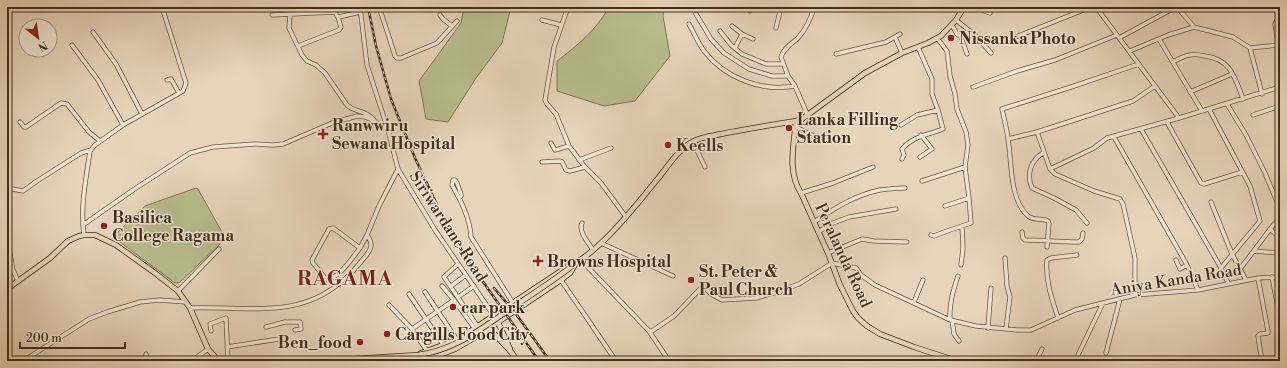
<svg xmlns="http://www.w3.org/2000/svg" width="1287" height="368" font-family="'Libre Bodoni',serif">
<rect width="100%" height="100%" fill="#e7d4ba"/>
<filter id="stains"><feTurbulence type="fractalNoise" baseFrequency=".005" numOctaves="4"/><feColorMatrix values="0 0 0 0 .2 0 0 0 0 .09 0 0 0 0 .02 0 0 0 .5 -.17"/></filter>
<radialGradient id="worn" r=".72"><stop offset=".6" stop-color="#630" stop-opacity="0"/><stop offset="1" stop-color="#630" stop-opacity=".3"/></radialGradient>
<!-- green -->
<path fill="#b8bc8e" stroke="#7e7554" d="M464,7H511L502,43L476,78L448,122L426,119L419,81L461,23Z
M609,7H664L663,16L670,56L635,101L604,106L557,91V61C577,46 597,29 609,7Z
M196,188L198,189L223,234V239L219,245L179,283H175L116,239L114,236L145,206Z"/>
<g fill="none" stroke-linecap="round" stroke-linejoin="round">
<!-- minor casing -->
<g stroke="#6c5842" stroke-width="5">
<path id="minor" d="M360,7L367,65L388,130L398,169L435,230L494,316
M379,7L388,34L395,56L397,58H401L437,43L457,21
M568,7L554,47L545,100L547,104L556,114L569,146L585,167L601,183L626,217
M973,7L990,13
M1096,7L1179,118L1280,87
M1177,7L1194,27L1233,37L1250,48L1278,45
M750,11V7
M1100,12L1108,7
M290,14L289,28L302,55L307,61L316,65L325,73L347,105C355,113 365,109 374,120
M696,14L711,39L724,53L749,69L772,76H788
M272,15L335,12L337,16L339,17L360,12
M440,15L443,19L452,26
M1280,15L1275,24L1280,56
M542,20L561,25
M956,20L976,36L991,53
M689,24C694,33 698,43 704,51C725,78 761,92 795,86
M952,25L957,34L961,37L967,54
M732,26L742,34L753,39
M776,28L781,7
M720,31L731,45L742,54L766,64H783
M93,32L116,64L142,114
M895,37L902,53
M1016,37L1091,7
M1119,38L1176,7
M1159,39L1202,111
M72,45L98,80L123,125
M298,46L339,30L341,27L338,17
M735,48L742,34
M1250,48L1262,94
M1130,51L1168,35L1194,27
M836,54L886,42L900,34
M1173,62C1178,59 1184,56 1190,55C1194,54 1200,55 1205,56C1231,59 1235,78 1243,99
M167,80L171,79L179,93
M973,87L1017,71L1055,60L1117,35
M1190,92L1232,74
M1227,104L1246,135L1265,173L1278,204
M1209,109L1250,186L1260,221L1221,268
M1253,115L1280,106
M808,116L795,86L788,76L781,57C783,49 791,44 798,38C806,29 811,19 814,7
M20,122L24,127H26L61,103L67,104L89,132L100,141
M1167,122L1201,183L1204,184L1242,172
M901,125L917,115L938,110
M796,127L823,141
M1141,129L1221,268L1228,283
M1037,132L1050,169L1055,174L1094,191L1120,199L1123,204L1135,258V295
M1114,137L1187,265L1198,290
M1008,139L1037,132L1133,101L1155,86
M693,142L705,167
M551,143L555,150L569,146
M1043,153C1031,160 1026,174 1032,188L1054,198L1076,210L1087,223
M920,157L932,149L921,135
M902,159L904,155L902,149C913,136 928,135 943,129L938,110L932,94V79L918,47
M579,160L611,148
M542,162L560,161L562,162L566,170L570,171L585,167
M1050,169L1094,148L1107,138L1179,118
M922,181L965,167
M7,188L23,191L37,181L81,153L91,150
M801,193L833,183L873,167
M459,198L461,196V194L457,183L455,180H453L452,185C461,201 470,218 471,237L513,303
M1211,202L1232,254L1240,269
M945,206L969,198
M814,222C835,208 855,195 880,190C888,189 897,188 905,188
M582,223C578,231 588,242 593,250
M83,225L133,190L190,153L213,147L255,144L273,145L283,144L332,123L357,116L365,117L374,121L388,130
M1270,229L1280,238
M818,232L833,223L849,217L896,209
M1022,232L1023,238L1025,240C1043,240 1061,242 1079,242L1082,239L1083,233
M84,235C80,207 86,179 90,151L95,145L123,125L183,91L186,83L162,7
M931,235L934,236L947,231L971,223L969,198L965,167L968,145L966,132L957,109L955,94L950,76L947,51L937,38
M7,237L13,270L18,281
M601,243L673,276
M1047,247L1049,223L1048,221C1042,218 1034,221 1028,216C1009,199 1012,162 1008,139C1007,129 1004,119 1002,109L1071,87L1139,64
M360,248C352,258 339,279 326,279L313,263L312,260L329,229L333,228L360,248L367,235L379,206L398,169
M1254,251L1280,253
M828,253L862,239L874,241L907,242
M1005,258L1007,286L1010,297L1006,329
M581,260L649,331H652L674,316L701,288H705L711,294L722,300L756,298L777,292L799,284L832,263L856,268L861,275L875,285L950,320L976,326L1017,330H1031L1075,310L1135,295L1198,290L1258,278L1280,277
M1176,260L1180,269L1187,265
M458,264L444,277L478,327
M961,265L963,248L962,226
M1272,277L1280,318
M1258,278L1268,331V333L1260,334L1258,336L1262,361
M561,280L616,361
M1246,280L1240,269L1274,224
M442,286L454,300L475,329
M451,286L466,275
M178,291L219,249
M425,292L457,340
M409,294L444,346
M458,297L474,286
M914,302L923,280
M389,305L412,329L427,351
M190,308C257,306 311,323 360,263C368,253 376,247 367,235
M1058,318C1052,299 1045,280 1047,260L1051,258L1077,255
M950,320C949,304 953,291 958,276
M952,320L954,334L959,341
M266,327L285,322H300L301,329L295,330
M988,328L991,288
M412,329L454,300
M211,331L210,324L226,318L228,361
M649,331L669,361
M227,347L279,339
M1106,353L1120,299
M146,354V361
M1078,355L1103,303
M437,356L441,361
M23,361L89,319L107,312L140,302L159,300L186,302
M192,361L208,349
M409,361L411,356
M1036,361L1042,349"/>
</g>
<!-- major casing -->
<g stroke="#432e1a" stroke-width="6">
<path id="major" d="M796,121C794,144 787,172 801,193L828,253L840,285L853,311L858,318L867,326L880,334L914,347L957,361
M7,289L50,258L68,241L79,236L84,235H95L116,245L155,273L178,291L190,308L208,349L216,358L222,361
M497,320L510,349
M488,327L512,353L517,361
M421,353L457,340L567,267C597,256 639,202 660,176C670,163 679,149 694,141C702,137 712,136 721,134C746,129 771,125 796,121L802,119L865,73L902,53L928,43L941,36L956,20L964,7
M320,361L418,355L426,358L437,356L455,349L474,338L561,280L570,273L576,263"/>
</g>
<!-- minor -->
<use href="#minor" stroke="#efe3d2" stroke-width="3.5"/>
<!-- major -->
<use href="#major" stroke="#e7d4ba" stroke-width="4.5"/>
<!-- rail casing -->
<g stroke="#432e1a" stroke-width="2.5">
<path id="rail" d="M368,7L376,46L391,99L415,158L446,224L459,246L474,269L539,361
M494,288L516,314L550,361"/>
</g>
<!-- rail -->
<use href="#rail" stroke="#efe3d2" stroke-width="1" stroke-dasharray="3" stroke-linecap="butt"/>
<!-- major-bridge casing -->
<g stroke="#432e1a" stroke-width="6" stroke-linecap="butt">
<path id="major-bridge" d="M418,355C456,350 482,328 513,307C534,293 556,279 576,263"/>
</g>
<!-- major-bridge -->
<use href="#major-bridge" stroke="#e7d4ba" stroke-width="4.5"/>
</g>
<!-- markers -->
<g fill="#8f2418" stroke="#efe3d2" stroke-width="1.5">
<circle cx="951" cy="38" r="4"/>
<circle cx="789" cy="128" r="4"/>
<path d="M321 128h4v4h4v4h-4v4h-4v-4h-4v-4h4z"/>
<circle cx="668" cy="145" r="4"/>
<circle cx="104" cy="226" r="4"/>
<path d="M536 255h4v4h4v4h-4v4h-4v-4h-4v-4h4z"/>
<circle cx="691" cy="280" r="4"/>
<circle cx="453" cy="307" r="4"/>
<circle cx="387" cy="334" r="4"/>
<circle cx="360" cy="342" r="4"/>
</g>
<g text-anchor="middle" stroke-width="3" stroke-linejoin="round" paint-order="stroke">
<!-- poi labels -->
<g font-size="16" font-weight="bold" fill="#432e1a" stroke="#efe3d2" text-anchor="start">
<text x="959" y="44">Nissanka Photo</text>
<text x="797" y="125">Lanka Filling<tspan x="797" dy="18">Station</tspan></text>
<text x="332" y="131">Ranwwiru<tspan x="332" dy="18">Sewana Hospital</tspan></text>
<text x="676" y="151">Keells</text>
<text x="112" y="223">Basilica<tspan x="112" dy="18">College Ragama</tspan></text>
<text x="547" y="267">Browns Hospital</text>
<text x="699" y="277">St. Peter &amp;<tspan x="699" dy="18">Paul Church</tspan></text>
<text x="461" y="313">car park</text>
<text x="395" y="340">Cargills Food City</text>
<text x="352" y="348" text-anchor="end">Ben_food</text>
</g>
<!-- street labels -->
<g font-size="16" fill="#432e1a" stroke="#efe3d2">
<text transform="translate(449 226) rotate(57)" y="6">Siriwardane Road</text>
<text transform="translate(844 255) rotate(65)" y="6">Peralanda Road</text>
<text transform="translate(1176 279) rotate(-9)" y="6">Aniya Kanda Road</text>
</g>
<!-- district labels -->
<g font-size="20" font-weight="bold" letter-spacing="1" fill="#7a1f14" stroke="#efe3d2">
<text x="345" y="285">RAGAMA</text>
</g>
</g>
<!-- margin -->
<rect width="1287" height="368" fill="none" stroke="#e7d4ba" stroke-width="24"/>
<rect x="8" y="8" width="1271" height="352" fill="none" stroke="#432e1a" stroke-width="2"/>
<rect x="12" y="12" width="1263" height="344" fill="none" stroke="#432e1a"/>
<!-- north arrow -->
<g transform="translate(38 38) rotate(150)"><circle r="19" fill="#efe3d2" stroke="#aa9b88"/>
<path d="M0-3L7 15L0 10L-7 15Z" fill="#8f2418"/>
<text y="-6" font-size="11" font-weight="bold" text-anchor="middle" fill="#432e1a">N</text>
</g>
<!-- scale -->
<path d="M20 342v6h105v-6" fill="none" stroke="#432e1a" stroke-width="2"/>
<text x="26" y="342" font-size="12" fill="#432e1a" stroke="#efe3d2" stroke-width="3" paint-order="stroke">200 m</text>
<rect width="100%" height="100%" filter="url(#stains)"/>
<rect width="100%" height="100%" fill="url(#worn)"/>
</svg>
